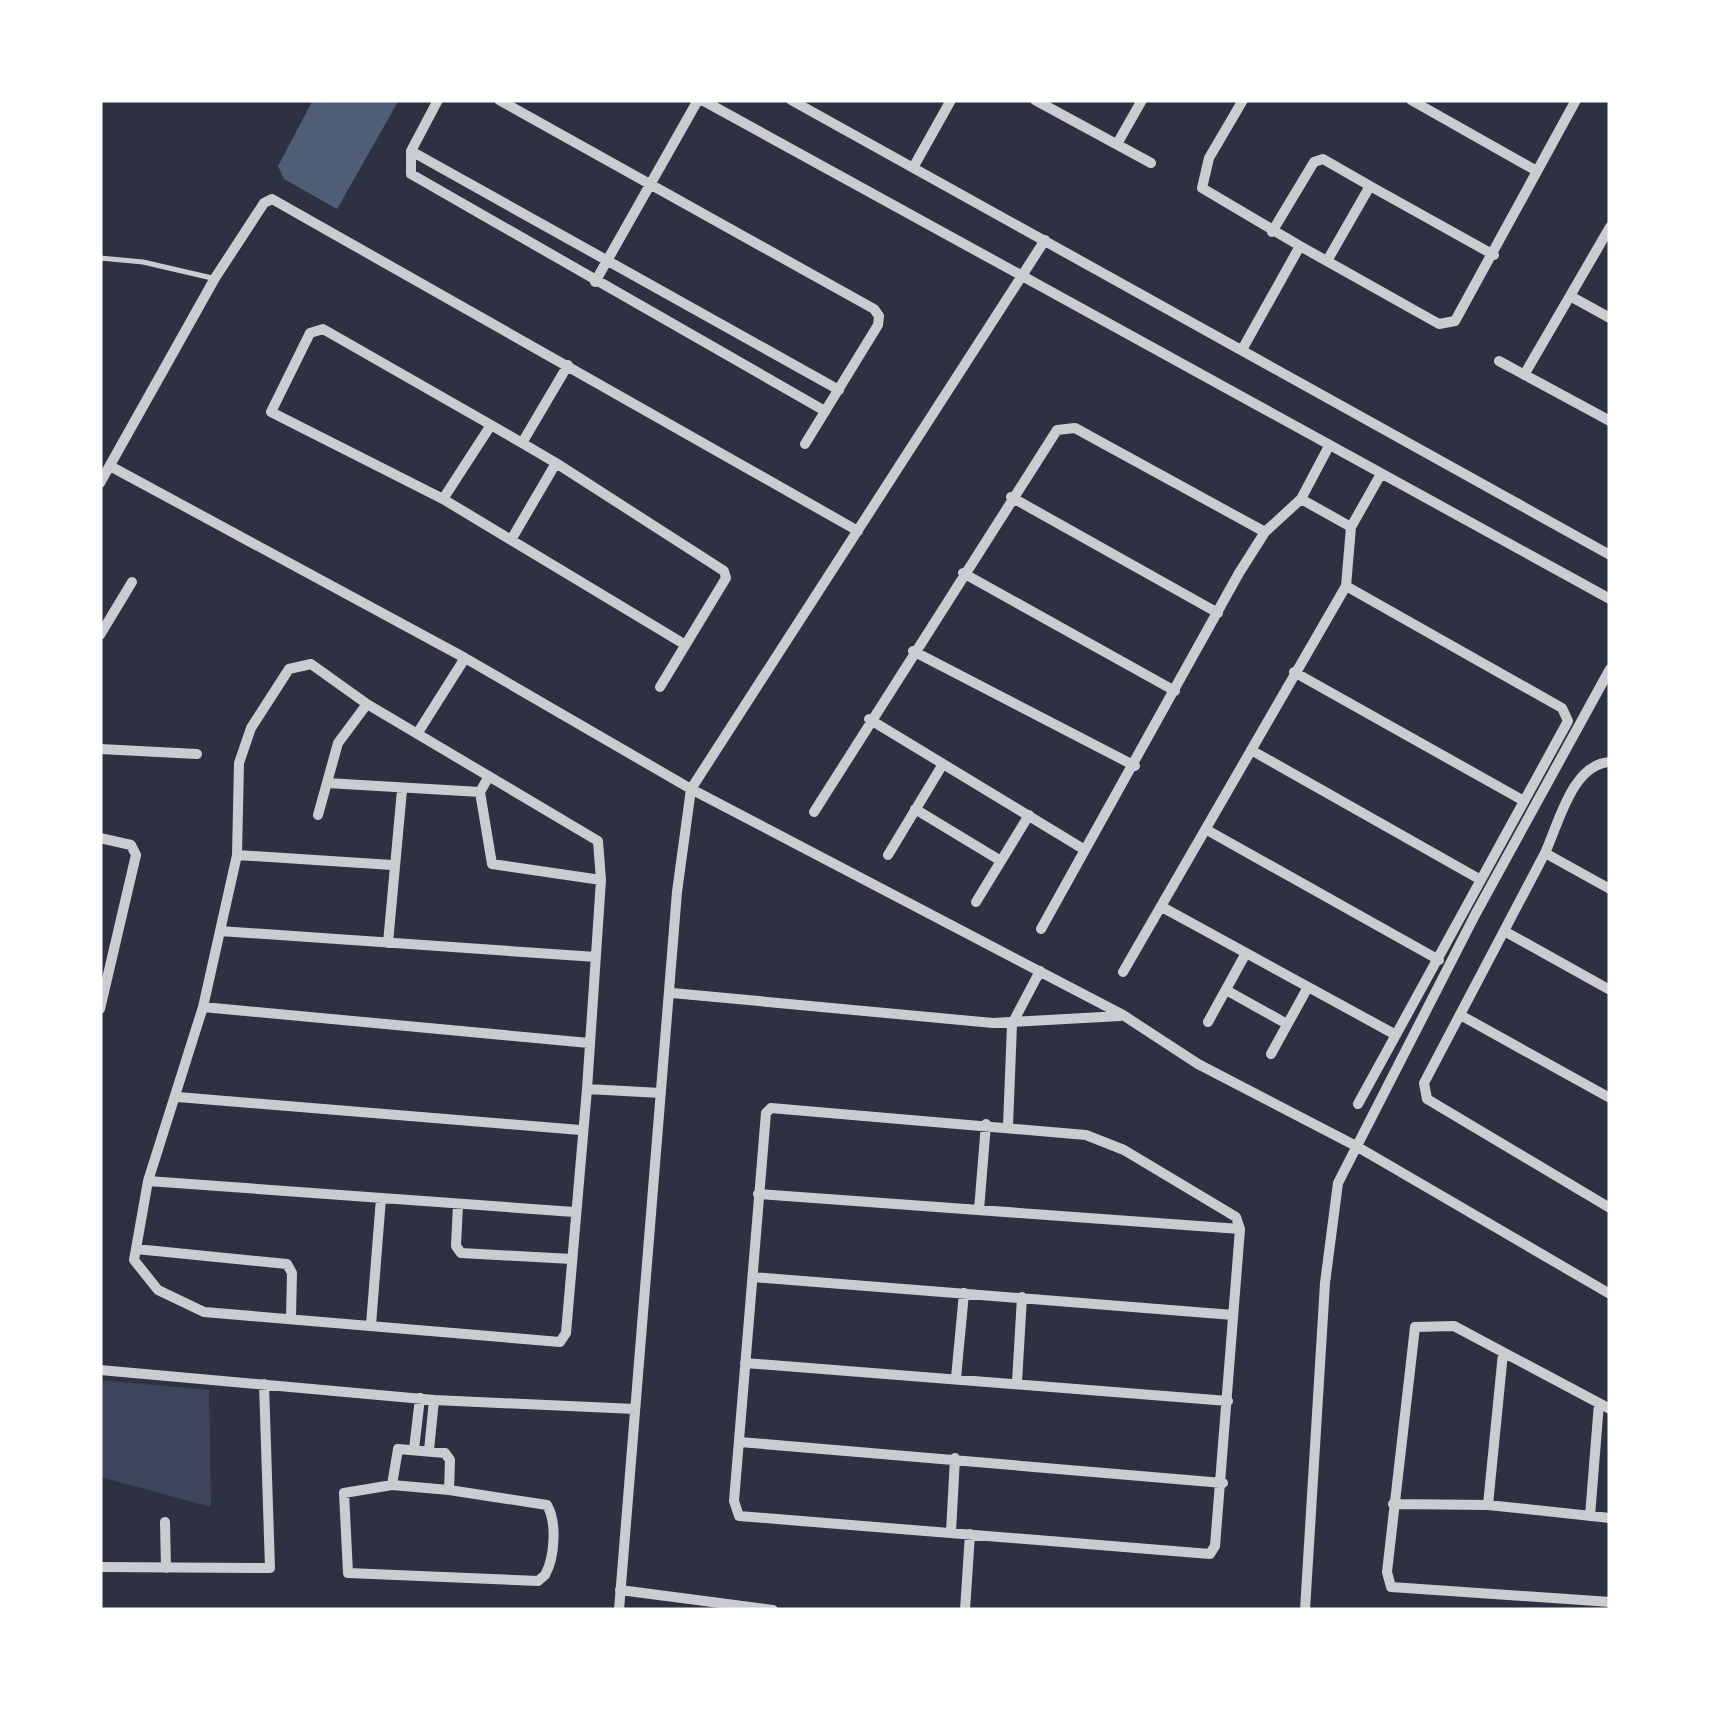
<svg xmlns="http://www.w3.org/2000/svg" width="1710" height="1710" font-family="'DM Sans',sans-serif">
<rect width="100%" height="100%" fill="#2d3142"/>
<!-- green -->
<path fill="#3c4559" d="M100,1380L209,1390L211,1507L100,1477Z"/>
<!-- water -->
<path fill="#4f5d75" d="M313,100H399L337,209L284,179L278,166Z"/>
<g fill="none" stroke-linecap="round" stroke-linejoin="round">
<!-- service -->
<path stroke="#caccd0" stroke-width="5" d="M100,258L143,262L212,278"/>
<!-- minor -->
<path stroke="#caccd0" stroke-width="10" d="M438,100L411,151V174L825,411
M499,100L874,309L879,316L878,325L805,444
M702,100L1610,599
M791,100L1610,555
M1035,100L1151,163
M1411,100L1535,170
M1117,144L1142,100
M411,151L839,390
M914,166L951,100
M1610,227L1570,296L1610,318
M1272,232L1314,162L1323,159L1370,186
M1045,240L691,789L1123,1015L1198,1064L1356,1146L1610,1294
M1300,246L1439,324L1455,321L1576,100
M1327,261L1370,186L1494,255
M595,282L698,100
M1243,348L1300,246L1202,188L1209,158L1243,100
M1499,361L1610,421
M568,365L522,443L491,425L443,499L684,644
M1524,375L1570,296
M522,443L556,463
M110,466L465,658L691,789L677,892L619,1610
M100,483L215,278L264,203L272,199L858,531
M1011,497L1218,613
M443,499L271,412L310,333L323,329L491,425
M1351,527L1381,474
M511,540L556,463L724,571L726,578L660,687
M963,573L1175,691
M1346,586L1562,708L1568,721L1358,1104
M100,635L132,582
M913,651L1135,766
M1294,672L1524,801
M869,719L1085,850
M417,734L465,658
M100,749L197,754
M1251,750L1481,880
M1610,762C1572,764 1559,823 1545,853L1610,889
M327,783L480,792L489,776
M480,792L492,864L601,880
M915,809L1001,861
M814,812L1057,430L1075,428L1265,532
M318,815L338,743L367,704
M1207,830L1439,960
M100,838L131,845L136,855L100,1009
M1545,853L1424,1083L1427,1099L1610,1208
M237,855L392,865
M888,855L943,764
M976,902L1029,815
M1162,907L1396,1035
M1041,929L1239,573L1265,532L1301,499L1329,446
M220,931L596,957
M1506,932L1610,990
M388,943L402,790
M1123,972L1346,586L1351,527L1301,499
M1226,990L1287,1024
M672,993L993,1023L1120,1016
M203,1007L589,1043
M1462,1016L1610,1098
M1208,1022L1246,953
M1271,1054L1308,987
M587,1089L601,880L598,841L367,704L311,664L289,669L251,728L239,763L237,855L203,1007L148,1181L134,1260L158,1290L204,1312L560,1342L566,1333L587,1089L661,1093
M178,1097L580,1130
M771,1108L1086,1135L1124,1150L1236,1217L1240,1229L1215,1546L1210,1554L739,1516L734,1501L766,1113Z
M1008,1126L1012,1024L1040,971
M148,1181L574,1212
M758,1194L1240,1229
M458,1204L456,1246L461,1253L572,1259
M979,1210L986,1124
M136,1249L287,1264L292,1273L291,1317
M753,1277L1233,1315
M371,1325L381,1198
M745,1363L1228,1401
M100,1370L434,1400L635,1409
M956,1378L964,1293
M1017,1382L1022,1297
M1610,1409L1454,1326L1415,1327L1387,1572L1391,1587L1610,1602
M740,1442L1223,1483
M398,1449L445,1453L450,1460L449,1490L547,1505C557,1522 555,1557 545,1575L538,1581L348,1573L344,1493L392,1485Z
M414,1449L420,1398
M429,1450L434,1400
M392,1485L449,1490
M1393,1504L1488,1505L1610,1518
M1488,1505L1503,1353
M1590,1516L1599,1403
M165,1522L166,1568
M951,1532L955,1458
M100,1567L270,1568L264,1384
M620,1590L773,1610
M965,1610L970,1534
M1305,1610L1325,1283L1338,1183L1475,915L1610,669"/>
</g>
<!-- border -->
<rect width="1710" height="1710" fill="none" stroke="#ffffff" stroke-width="205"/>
</svg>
